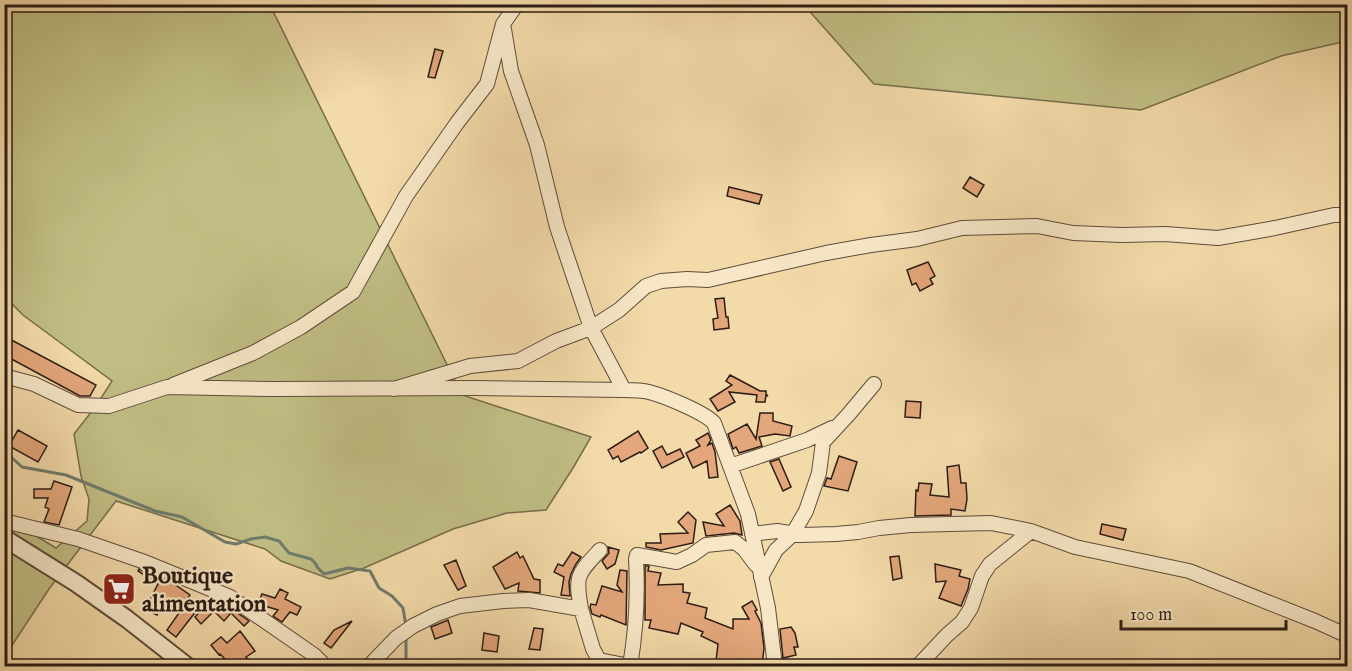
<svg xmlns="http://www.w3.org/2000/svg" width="1352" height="671" font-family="'IM FELL English',serif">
<rect width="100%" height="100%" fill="#f3daa9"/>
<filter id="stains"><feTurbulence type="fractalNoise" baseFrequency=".00333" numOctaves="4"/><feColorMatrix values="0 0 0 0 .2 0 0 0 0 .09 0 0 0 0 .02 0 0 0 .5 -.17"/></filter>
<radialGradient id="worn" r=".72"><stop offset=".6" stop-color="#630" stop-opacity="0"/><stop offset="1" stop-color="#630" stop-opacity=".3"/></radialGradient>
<!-- green -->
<path fill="#c0be84" stroke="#766d4c" stroke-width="1.5" d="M5,5H278L272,9L462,395L591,437L573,468L546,510L507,513L453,529L364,568L330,579L281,561L265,549L116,501L49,589L5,656V517L56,548L87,521L89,499L81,476L74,434L96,406L112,381L23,315L5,297Z
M804,5H1347V41L1281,56L1141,110L874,84Z"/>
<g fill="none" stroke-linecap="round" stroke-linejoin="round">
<!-- stream -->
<path stroke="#6f7b6d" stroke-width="3" d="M4,454L10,456L22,467L66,475L155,511L182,517L225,542L236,544L251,539L265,537L279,541L289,553L311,559L315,563L318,568L324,574L348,568L370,571L379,588L392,596L403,608L406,626
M406,666V635"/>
</g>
<!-- building -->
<path fill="#e3a77b" stroke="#2c1c15" stroke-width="1.5" d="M435,49L443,51L435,78L428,77Z
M970,177L984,185L977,197L963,188Z
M729,187L762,195L759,204L727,196Z
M928,262L935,276L930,279L933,284L920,291L916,283L912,285L907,270Z
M724,298L726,317H728L729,328L714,330L713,319L718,318L715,299Z
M4,336L96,385L90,396H80L4,355Z
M730,375L760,391H766V394L768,396L766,395L765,402H756L757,395L729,392L735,402L718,411L710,399L732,385L726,381Z
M906,401L921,402L920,418L905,417Z
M760,413H773V421L792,426L790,436L775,434L759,437L762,446L739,453L736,447L733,449L728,434L747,424L756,439Z
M18,430L47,446L38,462L9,446Z
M638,431L648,448L641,453L640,452L621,462L618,456L613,459L608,450Z
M708,433L711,440L708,445L712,443L715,452L718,477L709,478L707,461L693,468L686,453L700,446L696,440Z
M662,446L667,455L680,449L684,457L662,468L653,451Z
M839,456L857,462L848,491L824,486L827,478L831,479Z
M779,459L791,487L783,491L770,462Z
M959,465L961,483H966L967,499L965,511L951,509V515L915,516L916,490L918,491L919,483L932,484L930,495L949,497L947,467Z
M54,481L72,487L59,525L44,522L49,509L45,507L48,498H34V489H51Z
M730,505L740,521L742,535L734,533L706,536L703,522L724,526L716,514Z
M688,512L696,520L693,543L661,550L646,547V543H661L660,534L688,533L678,522Z
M1102,524L1126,529L1123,540L1100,534Z
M608,547L619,550L615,564L607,569L602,561L609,553Z
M517,552L520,558L523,556L534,579L540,580V593L518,591L519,583L505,589L493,567Z
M572,552L581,557L576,564L571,574L569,582L570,596L561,595L564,577L554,572L558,564L563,566Z
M899,556L902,578L893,580L890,557Z
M456,560L466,586L458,590L444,565Z
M935,564L961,570L959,576L970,579L968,589L961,606L939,598L946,581L936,582Z
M645,566H649L648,571L661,573L658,585L683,584V592L690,593L687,603L707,608L705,618L733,629V619H749L742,607L752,601L757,610L755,611L761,623L764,648L762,666H734L716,661L718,644L701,636L703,632L681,623L678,634L649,628L651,620H645Z
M139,569L174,584L190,595L187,600L197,610L176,637L167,630L179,613L165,601L157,615L145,609L158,584L138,571Z
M620,570L627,571L626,625L601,615L600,617L592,614L590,607L591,604L596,605L602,586L622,592L617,585Z
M280,589L288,593L285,599L301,607L297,615L290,612L282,622L273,616L278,610L258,604L262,594L275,598Z
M211,599L226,605L249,621L244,626L231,613L224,621L214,611L201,624L195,617Z
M448,620L452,633L435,639L431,627Z
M352,621L331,648L324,643L334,630Z
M791,627L795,633L798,647H794L796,655L783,658L780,629Z
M534,628L543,629L540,650L529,649Z
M240,631L255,651L246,657L255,666H232L220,654L219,655L211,645L221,637L227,643Z
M484,633L499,636L497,652L482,650Z"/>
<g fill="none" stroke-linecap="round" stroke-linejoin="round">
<!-- minor casing -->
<g stroke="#5e4c3a" stroke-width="16">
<path id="minor" d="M504,29L511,71L537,145L557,227L591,328L624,390
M4,376L34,384L78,405L109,406L167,387L273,389L474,388L624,390C633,390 641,390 649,392C664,396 704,412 714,423L748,514L768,608L775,666
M173,385L253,353L301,327L353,292L406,196L457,123L487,84L503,24L517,4
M394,389L470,366L518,361L556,341L591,328L619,310L646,286L661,281L687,279L708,280L826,253L871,245L917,239L962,228L1037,226L1073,233L1122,235L1165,234L1218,238L1275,228L1334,215H1348
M730,466L807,440L832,428
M4,521L78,539L142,561L230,597L314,655L325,666
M752,534L777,531L801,535L836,534L858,532L879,528L911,525L991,523L1031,531L1075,547L1189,571L1315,621L1348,636
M761,577L776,550L792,535L806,511L819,473L823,442L848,415L874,384
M581,609C575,575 577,575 600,550
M369,666L396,638L413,626L437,614L460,606L503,601L529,600L581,609L593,649L599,660L630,666C636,631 638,595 636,559L637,555L677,562L692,555L706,545L735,542L744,549L756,565
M918,666L947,635L962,622L971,608L982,576L990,564L1031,531"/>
</g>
<!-- tertiary casing -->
<g stroke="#5e4c3a" stroke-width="20">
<path id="tertiary" d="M4,538L76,583L127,619L187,666"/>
</g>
<!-- minor -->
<use href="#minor" stroke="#f7e7c7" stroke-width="14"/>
<!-- tertiary -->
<use href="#tertiary" stroke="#f7e7c7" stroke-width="16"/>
</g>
<!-- icons -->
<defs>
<g id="supermarket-square" transform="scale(1.725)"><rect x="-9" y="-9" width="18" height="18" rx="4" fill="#8f2418" stroke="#f7e7c7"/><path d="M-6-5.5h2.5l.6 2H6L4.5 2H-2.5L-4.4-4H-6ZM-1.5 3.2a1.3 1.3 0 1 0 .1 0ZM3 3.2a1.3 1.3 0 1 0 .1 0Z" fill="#fff"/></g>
</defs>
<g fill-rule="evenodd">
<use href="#supermarket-square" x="119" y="589"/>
</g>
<g text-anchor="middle" stroke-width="4.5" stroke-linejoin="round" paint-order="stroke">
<!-- poi labels -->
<g font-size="24" font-weight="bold" fill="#2c1c15" stroke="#f7e7c7" text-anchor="start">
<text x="142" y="583">Boutique<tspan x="142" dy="28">alimentation</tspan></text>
</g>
</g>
<!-- margin -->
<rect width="1352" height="671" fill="none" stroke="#f3daa9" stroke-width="24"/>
<rect x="6" y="6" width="1340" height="659" fill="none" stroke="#2c1c15" stroke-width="3"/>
<rect x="12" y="12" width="1328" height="647" fill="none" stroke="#2c1c15" stroke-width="1.5"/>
<!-- scale -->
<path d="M1121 620v9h165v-9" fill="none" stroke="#2c1c15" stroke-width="3"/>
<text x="1130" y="620" font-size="18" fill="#2c1c15" stroke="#f7e7c7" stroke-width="4.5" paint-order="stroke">100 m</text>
<rect width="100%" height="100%" filter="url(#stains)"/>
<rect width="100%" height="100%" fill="url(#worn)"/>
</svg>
